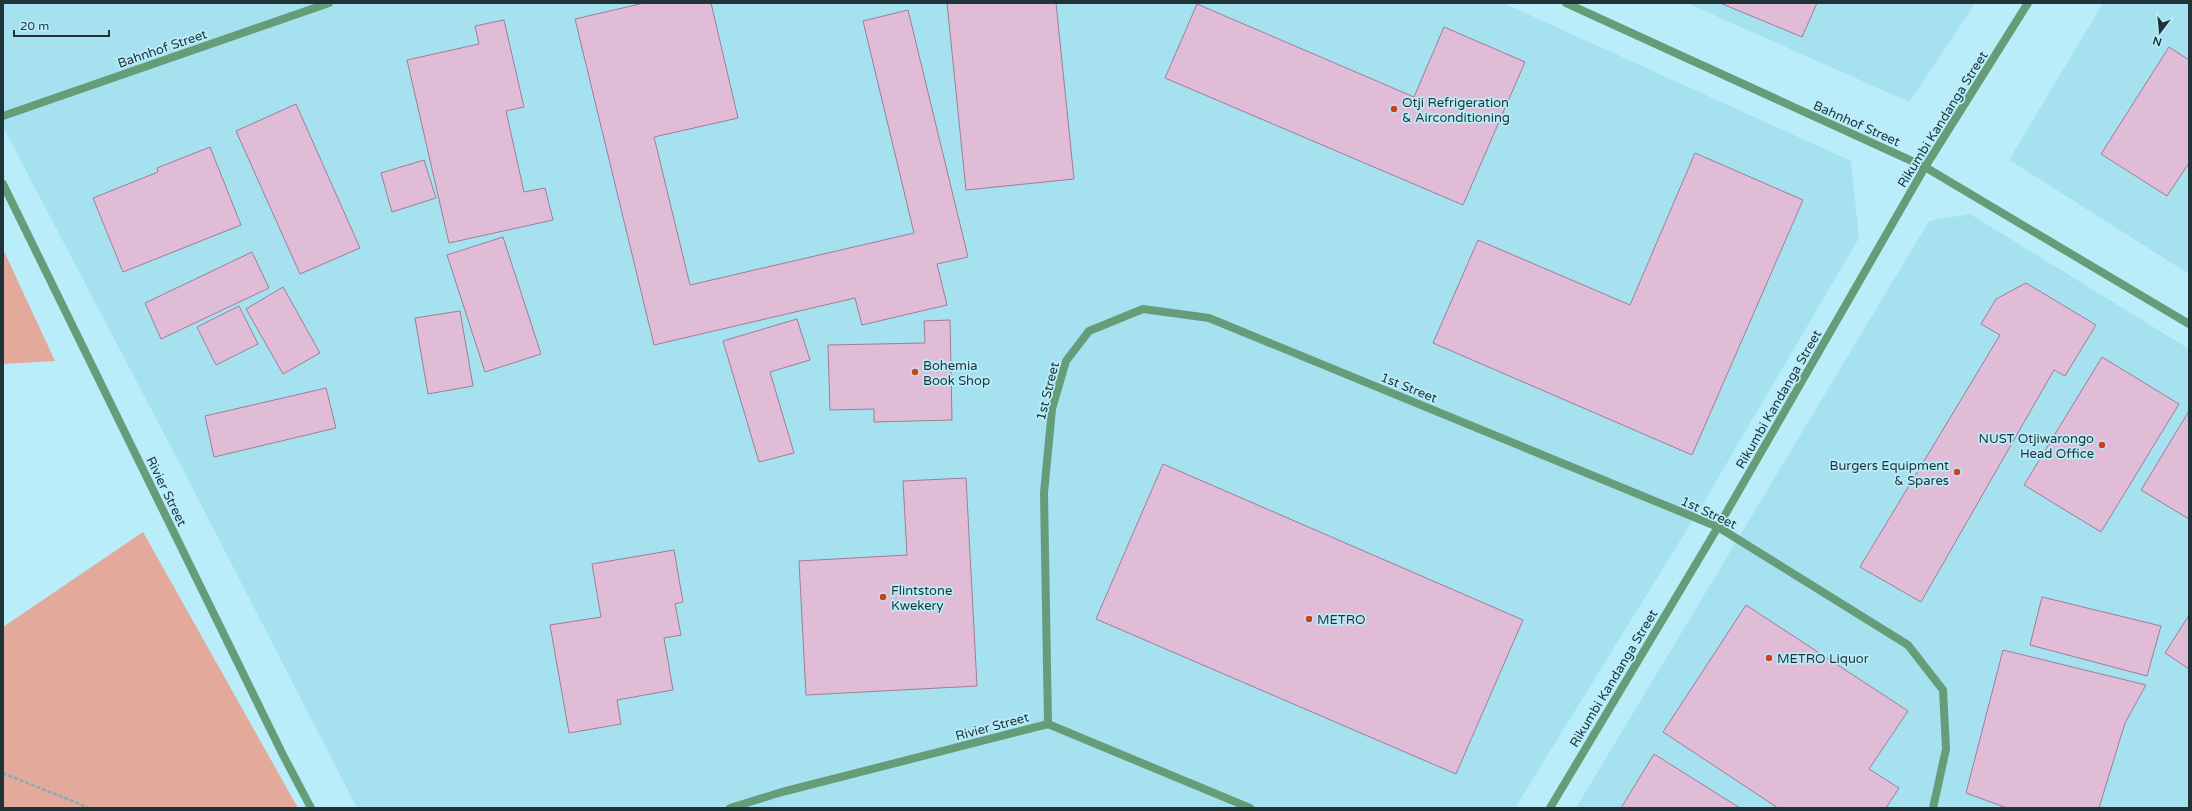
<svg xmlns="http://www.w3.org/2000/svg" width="2192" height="811" font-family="'Varela Round',sans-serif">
<rect width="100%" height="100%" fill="#baedfa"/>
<!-- built -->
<path fill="#a6e1f0" d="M3,3H1503L1851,161L1859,238L1704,502L1515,808H357L192,487L3,127Z
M1687,3H1975L1909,102Z
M2103,3H2189V274L2009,160Z
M1970,214L2189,349V808H1576L1929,221Z"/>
<!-- green -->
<path fill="#e3aa9b" d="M3,249L55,361L3,364Z
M143,532L298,808H3V627Z"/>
<!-- building -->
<path fill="#e0bcd7" stroke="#9f7d97" d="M644,3H711L738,118L654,137L690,285L914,233L863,21L908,10L968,257L937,264L947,305L862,325L855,298L654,345L575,19Z
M947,3H1056L1074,179L966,190Z
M1720,3H1817L1802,37Z
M1197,4L1414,97L1444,27L1525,62L1463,205L1165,78Z
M504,20L524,107L506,111L524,192L545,188L553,220L449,243L407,60L479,44L475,26Z
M2169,47L2189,60V163L2167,196L2101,154Z
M296,104L360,248L300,274L236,131Z
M210,147L241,225L123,272L93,198L158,172L157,168Z
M1695,153L1803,200L1692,455L1433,343L1478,240L1630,305Z
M424,160L436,198L392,212L381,173Z
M503,237L541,354L485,372L447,255Z
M252,252L269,288L161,339L145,303Z
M2026,283L2096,325L2065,376L2054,370L1921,602L1860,567L2000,335L1981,324L1996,299Z
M283,287L320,353L283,374L246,309Z
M239,306L258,344L216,365L197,327Z
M460,311L473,386L428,394L415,318Z
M797,319L810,360L770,372L794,453L759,462L723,341Z
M950,320L952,420L874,422V409L830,410L828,345L925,343L924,321Z
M2102,357L2179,404L2101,532L2024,485Z
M326,388L336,428L214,457L205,416Z
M2189,411V519L2141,490Z
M1163,464L1523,620L1456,774L1096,619Z
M966,478L977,686L806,695L799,561L907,555L903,481Z
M674,550L683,602L675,604L681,635L664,638L673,690L617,700L621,724L569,733L550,625L601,617L592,564Z
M2042,597L2161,626L2147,676L2030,645Z
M1746,605L1908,711L1869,769L1899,788L1886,808H1778L1663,732Z
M2189,615V669L2165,653Z
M2003,650L2146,685L2125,723L2099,808H2007L1966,793Z
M1654,754L1740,808H1621Z"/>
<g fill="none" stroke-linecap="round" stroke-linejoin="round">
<!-- path -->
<path stroke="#85adb8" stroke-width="2.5" stroke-dasharray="4 2" stroke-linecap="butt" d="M3,773L89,808"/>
<!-- street -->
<path stroke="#669d79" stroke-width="8" d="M1566,3L1925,167L2189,324
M3,116L329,3
M3,184L283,755L311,808
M1048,724L1044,493L1052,409L1066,361L1089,331L1143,309L1209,318L1718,527L1908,645L1943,690L1946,749L1933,808
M730,808L782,792L1048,724L1250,808
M1550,808L1718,527L1925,167L2028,3"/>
</g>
<!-- markers -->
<g fill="#cb411e" stroke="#baedfa" stroke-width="1.5">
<circle cx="1394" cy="109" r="4"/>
<circle cx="915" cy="372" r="4"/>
<circle cx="2102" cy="445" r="4"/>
<circle cx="1957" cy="472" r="4"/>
<circle cx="883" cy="597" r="4"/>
<circle cx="1309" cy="619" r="4"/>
<circle cx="1769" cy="658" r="4"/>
</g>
<g text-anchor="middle" stroke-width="3.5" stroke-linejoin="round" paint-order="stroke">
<!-- street labels -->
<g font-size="13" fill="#1f3338" stroke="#baedfa">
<text transform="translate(162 48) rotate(-19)" y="5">Bahnhof Street</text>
<text transform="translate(1942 119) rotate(-58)" y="5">Rikumbi Kandanga Street</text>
<text transform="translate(1857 123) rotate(24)" y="5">Bahnhof Street</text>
<text transform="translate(1409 387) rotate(22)" y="5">1st Street</text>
<text transform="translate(1047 391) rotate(-76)" y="5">1st Street</text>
<text transform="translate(1778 399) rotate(-60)" y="5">Rikumbi Kandanga Street</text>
<text transform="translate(167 491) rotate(64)" y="5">Rivier Street</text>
<text transform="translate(1709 512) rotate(25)" y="5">1st Street</text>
<text transform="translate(1613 678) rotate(-59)" y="5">Rikumbi Kandanga Street</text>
<text transform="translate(992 726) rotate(-15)" y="5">Rivier Street</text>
</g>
<!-- poi labels -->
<g font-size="13" fill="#1f3338" stroke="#baedfa" text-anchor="start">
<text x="1402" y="107">Otji Refrigeration<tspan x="1402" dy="15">&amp; Airconditioning</tspan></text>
<text x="923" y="370">Bohemia<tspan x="923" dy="15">Book Shop</tspan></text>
<text x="2094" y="443" text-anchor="end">NUST Otjiwarongo<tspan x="2094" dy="15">Head Office</tspan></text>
<text x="1949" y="470" text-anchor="end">Burgers Equipment<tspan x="1949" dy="15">&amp; Spares</tspan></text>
<text x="891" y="595">Flintstone<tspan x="891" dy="15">Kwekery</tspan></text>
<text x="1317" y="624">METRO</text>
<text x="1777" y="663">METRO Liquor</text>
</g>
</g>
<!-- border -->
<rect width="2192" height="811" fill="none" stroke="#1f3338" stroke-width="8"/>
<!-- north arrow -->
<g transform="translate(2160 32) rotate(196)" stroke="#baedfa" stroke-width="3" paint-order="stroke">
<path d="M0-3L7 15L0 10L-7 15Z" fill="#1f3338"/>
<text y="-6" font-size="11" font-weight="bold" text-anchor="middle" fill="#1f3338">N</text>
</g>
<!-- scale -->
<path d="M14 30v6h95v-6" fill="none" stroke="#1f3338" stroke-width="2"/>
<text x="20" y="30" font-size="12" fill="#1f3338" stroke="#baedfa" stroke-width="3" paint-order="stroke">20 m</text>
</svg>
